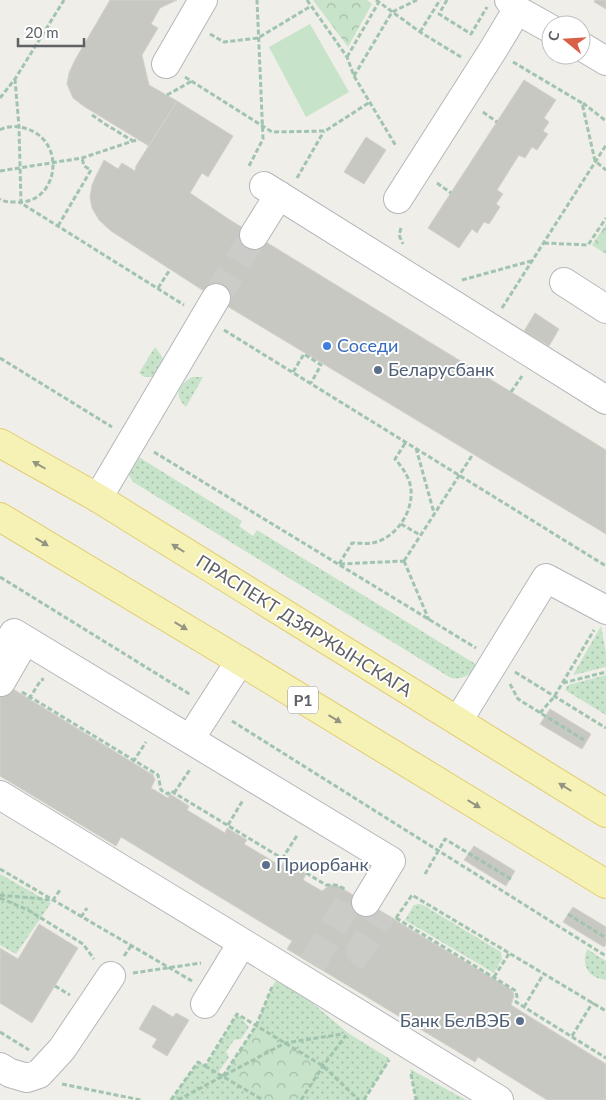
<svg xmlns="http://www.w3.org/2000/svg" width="606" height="1100" font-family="Lato,sans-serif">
<defs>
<pattern id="grass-dots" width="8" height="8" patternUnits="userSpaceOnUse" patternTransform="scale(1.25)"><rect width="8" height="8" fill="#c7e4ca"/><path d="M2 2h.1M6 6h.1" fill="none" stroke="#a5bca8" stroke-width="1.8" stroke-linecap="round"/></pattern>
<pattern id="forest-crowns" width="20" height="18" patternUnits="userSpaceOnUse" patternTransform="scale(1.25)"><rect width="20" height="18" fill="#c7e4ca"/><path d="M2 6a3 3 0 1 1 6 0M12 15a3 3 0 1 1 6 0" fill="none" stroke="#a5bca8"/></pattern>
</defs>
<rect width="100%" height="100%" fill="#efeee8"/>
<!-- grass -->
<path fill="url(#grass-dots)" d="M155,347L161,355L165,364L158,377H144L139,373Z
M192,377H203L186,407C173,396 179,384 192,377Z
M137,456L242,521L239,526L253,536L257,530L477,665C470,675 464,680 451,678L133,482L128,474L130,469Z
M601,626L606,653V667L573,675Z
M606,675V715L565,690L568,685Z
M0,874L51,903L16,954L0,945Z
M419,904L423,905L501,952L502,959L494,973L405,920L414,905Z
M587,949L606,961V980C588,978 581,966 587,949Z
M279,975L348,1033L390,1059L364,1100H301L323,1066L256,1026L272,987Z
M237,1014L249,1027L241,1039L234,1040L226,1052L229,1057L218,1073L263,1100H171L198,1062L206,1065Z
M410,1069L466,1100H416Z"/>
<!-- forest -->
<path fill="url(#forest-crowns)" d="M313,0H367L372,4L348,47Z
M606,224V254L592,245Z
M256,1026L323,1066L301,1100H263L223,1076Z"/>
<!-- pitch -->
<path fill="#c7e4ca" d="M310,24L349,92L306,117L269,47Z"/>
<!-- building -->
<path fill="#c8c8c2" stroke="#d4d1c7" d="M110,0H177L160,8L151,24L158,28L142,55L149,85L177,101L149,146L85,107L73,98L67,84L69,73L75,60Z
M595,0H606V9L594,2Z
M524,80L556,100L544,118L549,122L543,131L548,134L537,150L532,147L525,158L519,155L497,190L503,194L496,204L500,207L489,224L484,222L477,233L472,229L459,248L428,228Z
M177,101L233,136L208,177L202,173L190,193L230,220L606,450V534L227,306L111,231L99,220L92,208L90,197L92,185L96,176L104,160L118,169L122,163L135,171L136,166Z
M366,137L386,150L364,184L344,172Z
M535,313L559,329L549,346L524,331Z
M0,681L153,775L155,780L151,788L168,798L170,794L189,806L187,810L225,833L227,828L247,840L244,844L281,866L285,860L306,874L303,880L322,891L330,885L338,886L509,988L513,992L514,996L511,1005L606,1064V1100H547L478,1057L475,1062L287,949L292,941L121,837L116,846L0,776Z
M550,709L591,734L582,749L540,724Z
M474,846L515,871L506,886L464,860Z
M573,907L606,927V944L604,947L563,922Z
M39,924L78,948L32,1023L0,1003V948L18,959Z
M153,1005L173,1017L176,1013L189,1020L167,1056L152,1047L157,1039L139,1029Z"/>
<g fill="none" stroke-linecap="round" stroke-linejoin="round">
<!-- minor-tunnel -->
<path stroke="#cbcbc8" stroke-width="28" stroke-dasharray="28 14" stroke-linecap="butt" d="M216,298L254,235
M370,958L360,951L383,912
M312,964L353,894"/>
<!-- minor casing -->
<g stroke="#b5b6bb" stroke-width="30">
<path id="minor" d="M509,0L517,10L551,29
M581,46L606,61
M166,64L203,0
M264,186L606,400
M398,199L493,50L517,10
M254,235L279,195
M564,282L606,309
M98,498L216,298
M0,656L14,633L391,861L366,902
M1,682L24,642
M458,721L546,578L606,610
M190,739L240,661
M0,795L302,979L499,1100
M205,1004L242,943
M0,1067L10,1073L27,1078L39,1074L62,1049L111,976"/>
</g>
<!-- major casing -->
<g stroke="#e2cd6e" stroke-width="30">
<path id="major" d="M0,443L98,498L606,813
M0,517L240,661L606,884"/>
</g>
<!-- path -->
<path stroke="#a1c4ae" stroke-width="3" stroke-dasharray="5 2.5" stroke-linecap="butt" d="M307,0L347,57L354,76L396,146
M376,0L420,32L461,57
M447,0L439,14L471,34L487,7
M420,32L440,0
M210,34L224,42L258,38L311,6
M347,57L380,0
M513,62L582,103L595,161L606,170
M354,76L392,12L417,0
M185,77L272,132L325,131L370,102
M15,79L19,127L21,203L184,305
M167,95L192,81
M0,98L15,79L64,0
M583,103L606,121
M483,112L497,122
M92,115L105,124L133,141
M0,130C8,125 21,126 30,130C68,146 56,206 15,202C9,202 5,202 0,199
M249,166L263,139L257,0
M0,171L82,158L133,141L139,140
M297,178L324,131
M437,183L451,193
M58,226L91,170L84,166L82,158
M401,228L399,235L403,244
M544,243L588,245L606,218
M462,280L531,261
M158,288L169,271
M502,308L606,145
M224,330L606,566
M0,358L112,427
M293,372L304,354L321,365L311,383
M511,392L522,376
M416,448L434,513
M154,452L476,648
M401,524L420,535
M404,561L473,454
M404,561L429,620
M339,564L352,543C359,543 366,544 372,543C395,539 413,513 411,490C410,478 403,468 395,459L406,442
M340,564L404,561
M0,577L191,695
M515,672L606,728
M563,683L606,672
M510,684L518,699L584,740
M22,692L158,775L161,790L168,794L171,791L326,885H336L345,889
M29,699L41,680L44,679
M540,713L554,697L594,630
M232,721L606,956
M133,762L146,742
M174,793L191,768
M228,825L243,800
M282,859L298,834
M0,869L192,981
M425,874L445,839L511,879
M0,895L53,900L60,890
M0,898L28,910L83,944L94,959
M568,914L606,938
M81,917L87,908
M396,918L516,991L517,997L516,1002L606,1058
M396,918L412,895L606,1011
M124,956L131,946
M133,973L201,963
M494,977L510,952
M55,986L70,995
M524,1007L544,973
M0,1032L29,1050
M572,1036L593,1002
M205,1066L263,1100
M411,1074L416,1100
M223,1076L256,1026L272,987
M62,1084L141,1100
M171,1100L198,1062L205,1066L237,1014L323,1066L359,1100
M178,1100L285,1043L342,1034
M301,1100L323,1066L346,1035
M364,1100L389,1060"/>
<!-- minor -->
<use href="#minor" stroke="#fff" stroke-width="28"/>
<!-- major -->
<use href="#major" stroke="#f6f2b6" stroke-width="28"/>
</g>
<!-- one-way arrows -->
<defs><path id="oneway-solid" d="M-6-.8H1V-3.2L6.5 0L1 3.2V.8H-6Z" transform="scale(1.25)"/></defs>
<g fill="#949482">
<use href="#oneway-solid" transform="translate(39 465) rotate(-150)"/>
<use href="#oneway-solid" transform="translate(42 542) rotate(31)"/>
<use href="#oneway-solid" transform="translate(178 548) rotate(-148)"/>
<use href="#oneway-solid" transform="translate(181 626) rotate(31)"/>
<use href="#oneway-solid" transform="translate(335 719) rotate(31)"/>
<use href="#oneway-solid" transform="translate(565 787) rotate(-148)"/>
<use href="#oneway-solid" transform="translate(474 804) rotate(31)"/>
</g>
<!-- markers -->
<circle fill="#3f7fe0" stroke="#fff" stroke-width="2" cx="327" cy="346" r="5"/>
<g fill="#5c6f8a" stroke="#fff" stroke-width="2">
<circle cx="378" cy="370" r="5"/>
<circle cx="266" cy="865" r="5"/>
<circle cx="520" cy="1021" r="5"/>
</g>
<g text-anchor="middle" stroke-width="4" stroke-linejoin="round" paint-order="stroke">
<!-- shield labels -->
<rect fill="#fff" stroke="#8f9094" stroke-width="1" x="288" y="686.5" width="30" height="27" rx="4"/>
<g font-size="16" font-weight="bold" fill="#5f6166">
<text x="303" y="706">Р1</text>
</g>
<!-- shop labels -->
<g font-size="18" fill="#366cbe" stroke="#fff" text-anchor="start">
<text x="337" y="352">Соседи</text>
</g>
<!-- service labels -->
<g font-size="18" fill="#4e5e75" stroke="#fff" text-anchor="start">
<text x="388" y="376">Беларусбанк</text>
<text x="276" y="871">Приорбанк</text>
<text x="510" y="1027" text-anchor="end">Банк БелВЭБ</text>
</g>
<!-- street labels -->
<g font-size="18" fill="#5f6166" stroke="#fff">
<text transform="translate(304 626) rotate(32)" y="6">ПРАСПЕКТ ДЗЯРЖЫНСКАГА</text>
</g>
</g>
<!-- north arrow -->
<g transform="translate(566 40) rotate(288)"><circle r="24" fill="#ffffff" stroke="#bfc0c2"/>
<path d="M0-4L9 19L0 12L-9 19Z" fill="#d76046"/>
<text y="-8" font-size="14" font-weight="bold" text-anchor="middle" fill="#5f6166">С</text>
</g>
<!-- scale -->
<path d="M18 38v8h66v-8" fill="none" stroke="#5f6166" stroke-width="2.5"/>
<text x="25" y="38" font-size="15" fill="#5f6166" stroke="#ffffff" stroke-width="4" paint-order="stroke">20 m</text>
</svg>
